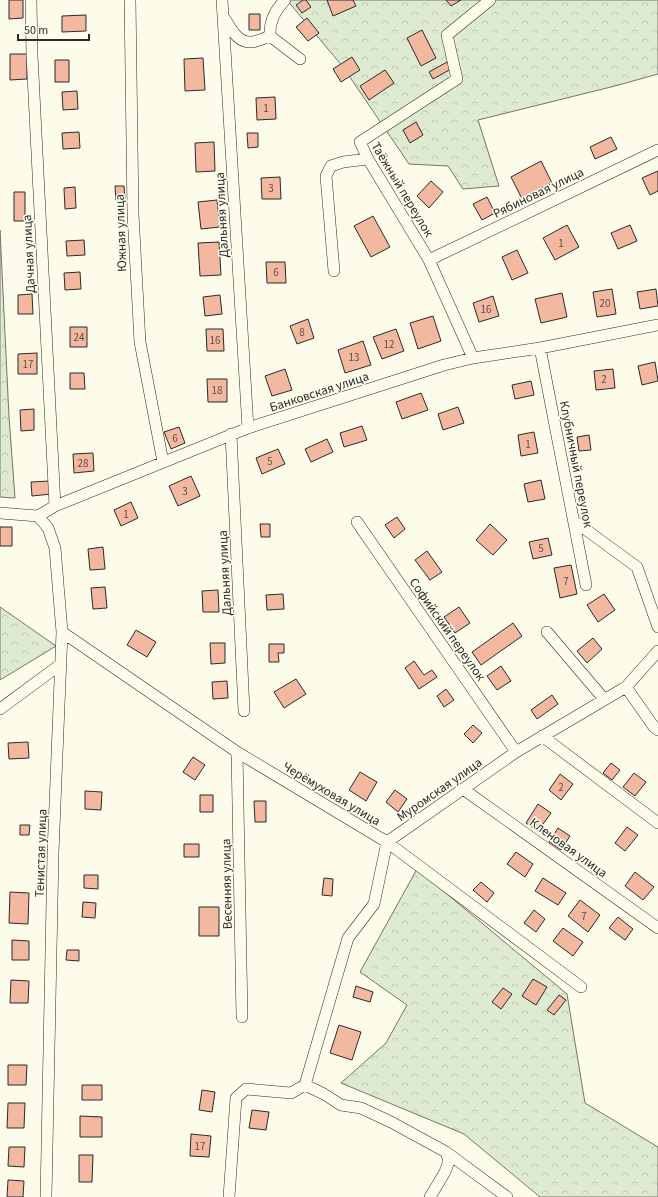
<svg xmlns="http://www.w3.org/2000/svg" width="658" height="1197" font-family="'Source Sans 3',sans-serif">
<defs>
<pattern id="forest-crowns" width="20" height="18" patternUnits="userSpaceOnUse"><rect width="20" height="18" fill="#deebd1"/><path d="M2 6a3 3 0 1 1 6 0M12 15a3 3 0 1 1 6 0" fill="none" stroke="#bfcab4"/></pattern>
</defs>
<rect width="100%" height="100%" fill="#fdfbea"/>
<!-- forest -->
<path fill="url(#forest-crowns)" stroke="#74746e" d="M287,0H658V74L615,86L478,120L499,186L463,189L448,166L409,164L343,67Z
M0,230L9,417L15,498L0,497Z
M0,607L56,646L0,680Z
M417,869L567,994L585,1103L658,1147V1197H540L464,1134L341,1083L386,1043L407,1005L360,972Z"/>
<!-- building -->
<path fill="#f2b8a0" stroke="#2b2b2b" d="M9,0H23V18L9,19Z
M303,0H306L311,7L302,13L296,5Z
M328,0H353L356,6L333,16L327,0Z
M446,0H461L451,6Z
M249,14H260V30H249Z
M86,15V31L62,32V16Z
M307,18L319,33L308,41L296,27Z
M422,30L436,58L421,66L407,38Z
M10,54H27V79L10,80Z
M352,57L360,70L341,82L333,69Z
M203,58L205,90L185,91L184,59Z
M55,60H69V82H55Z
M447,62L451,69L433,79L429,72Z
M385,70L394,83L369,100L360,86Z
M77,91L78,109L63,110L62,92Z
M275,97L276,119L257,120L256,98Z
M416,122L423,135L410,143L403,130Z
M79,132L80,148L63,149L62,133Z
M247,133H258V147L248,148Z
M611,137L617,149L595,159L590,147Z
M214,142L215,171L196,172L195,143Z
M541,161L552,183L522,199L511,177Z
M658,171V191L650,195L642,178Z
M280,177L281,199H262L261,178Z
M431,181L443,192L429,208L417,196Z
M115,186H124L125,199L116,200Z
M75,187L76,208L65,209L64,188Z
M14,192H25V221H14Z
M487,197L495,213L482,220L473,204Z
M217,200L220,227L201,229L198,202Z
M373,216L390,247L371,257L354,226Z
M567,225L579,247L555,260L543,238Z
M630,225L637,241L618,249L611,233Z
M84,240L85,255L67,256L66,241Z
M219,242L221,275L200,276L198,243Z
M517,250L528,273L512,280L502,257Z
M266,262H285L286,283H267Z
M80,272L81,289L65,290L64,273Z
M612,289L616,314L597,317L593,292Z
M656,289L658,306L640,309L637,292Z
M562,293L567,317L541,323L535,299Z
M32,294L33,314H18V295Z
M220,295L222,314L205,316L203,297Z
M493,296L499,316L479,322L473,303Z
M433,316L441,341L418,349L410,323Z
M308,319L314,338L297,344L290,326Z
M70,327H87V347H70Z
M206,329H223L224,351H207Z
M396,329L404,351L382,359L373,337Z
M363,341L371,365L345,373L338,350Z
M37,353V374H18V354Z
M655,362L658,381L642,385L638,366Z
M285,369L292,390L272,396L265,376Z
M613,369L615,388L596,390L594,371Z
M70,373H84L85,389H70Z
M207,379H227V402H208Z
M531,381L534,395L515,399L512,385Z
M421,393L428,410L402,419L396,402Z
M458,407L464,423L443,430L438,414Z
M34,409V430L21,431L20,410Z
M362,426L367,440L344,447L340,433Z
M179,427L185,443L171,449L164,432Z
M534,432L538,453L521,456L518,435Z
M589,435L591,450L579,451L577,437Z
M327,439L333,452L311,462L305,449Z
M278,449L285,464L262,474L256,458Z
M93,453L94,471L74,473L73,454Z
M191,476L200,496L178,506L169,486Z
M541,480L545,499L528,502L524,484Z
M50,481L51,494L32,496L31,482Z
M131,502L138,518L121,526L114,510Z
M397,517L405,529L394,538L385,525Z
M260,524H270V537H261Z
M490,524L507,540L493,555L476,540Z
M0,527H12V546H0Z
M548,538L552,555L533,559L529,542Z
M103,547L105,569L90,570L88,549Z
M427,551L442,572L430,580L415,560Z
M571,565L577,594L560,598L554,568Z
M105,587L107,608L93,609L91,588Z
M218,590L219,612H203L202,591Z
M283,594L284,609L267,610L266,595Z
M604,594L615,610L598,622L587,605Z
M459,607L470,623L455,633L444,617Z
M513,623L522,636L481,665L472,652Z
M136,630L156,642L147,657L127,645Z
M593,638L602,649L587,663L577,651Z
M210,643H225V663L211,664Z
M269,644H284V653H278L279,662H269Z
M414,661L424,675L432,670L437,677L419,689L405,668Z
M501,666L511,681L497,690L487,676Z
M296,679L306,694L284,708L274,692Z
M227,681L228,698L213,699L212,682Z
M446,689L454,700L444,707L437,696Z
M552,695L558,704L537,719L531,710Z
M473,725L482,733L473,743L464,734Z
M28,742L29,758L9,759L8,743Z
M193,757L205,765L195,780L183,772Z
M611,763L620,770L612,780L603,773Z
M360,772L377,782L366,801L349,790Z
M634,773L646,782L635,796L623,787Z
M560,774L573,784L561,800L549,790Z
M395,790L407,799L398,812L386,802Z
M85,791L102,792L101,810L85,809Z
M200,795H213V812H200Z
M254,801H266V822H255Z
M538,804L551,813L538,831L526,823Z
M20,825H30L29,835H20Z
M627,827L638,835L625,851L615,843Z
M558,828L570,836L561,850L549,842Z
M184,844H199V857H184Z
M516,852L533,864L525,877L507,864Z
M635,872L654,887L643,900L625,886Z
M84,875H98V889L84,888Z
M324,878L333,879L332,896L322,895Z
M543,878L566,893L558,905L535,891Z
M481,882L494,893L487,902L473,890Z
M10,892L29,893L28,924L9,923Z
M580,900L600,915L588,932L568,916Z
M83,902L96,903L95,918L82,917Z
M199,907H219V936H199Z
M534,910L545,919L536,932L524,923Z
M618,917L633,929L625,940L609,928Z
M563,928L583,942L573,956L553,941Z
M12,940L29,941V960H12Z
M67,950H79V961L66,960Z
M533,979L547,987L536,1005L522,996Z
M11,980L29,981L28,1003H10Z
M356,986L373,992L370,1002L353,997Z
M503,988L512,994L501,1009L492,1002Z
M559,995L566,1000L554,1015L547,1010Z
M339,1025L361,1032L352,1060L330,1053Z
M8,1065H27L26,1085H8Z
M82,1085H102V1100H82Z
M202,1090L215,1092L212,1112L199,1110Z
M8,1103H25L24,1128H7Z
M252,1110L269,1112L266,1130L249,1128Z
M80,1116L102,1117V1137H80Z
M191,1134L211,1136L209,1157L190,1156Z
M9,1147H25L24,1167L8,1166Z
M79,1155H93L92,1182H79Z
M8,1180L24,1181L23,1197H7Z"/>
<g fill="none" stroke-linecap="round" stroke-linejoin="round">
<!-- minor casing -->
<g stroke="#2b2b2b" stroke-width="12">
<path id="minor" d="M31,0L32,55L55,506
M130,0L133,214L140,342L163,462
M222,0L248,428
M225,19C231,29 238,43 251,42C257,42 264,38 270,36L300,59
M270,36C269,21 275,10 285,0
M429,260L658,150
M334,271L326,176L331,166L343,162L368,159
M540,348L586,585
M473,358L429,260L368,159L360,142L457,79L447,35L490,0
M231,434L244,711
M0,513L38,516L55,506L248,428L444,365L473,358L540,348L658,325
M38,516L48,528L55,548L62,632L53,853L46,1197
M574,521L637,567L658,627
M357,522L516,752
M62,632L237,752L387,842L581,987
M547,632L604,699
M626,687L654,727L658,730
M0,709L61,664
M542,736L658,823
M237,752L242,1017
M463,789L658,928
M305,1085L348,938L374,904L387,842L516,752L626,687L658,651
M305,1085L324,1094L341,1105L361,1108L391,1122L446,1152L449,1161L445,1172L430,1197
M446,1152L507,1197
M229,1197L236,1098L246,1089L291,1093L305,1085"/>
</g>
<!-- minor -->
<use href="#minor" stroke="#fdfbea" stroke-width="11"/>
</g>
<g text-anchor="middle" stroke-width="3" stroke-linejoin="round" paint-order="stroke">
<!-- number labels -->
<g font-size="11" fill="#5d4e48">
<text x="266" y="112">1</text>
<text x="271" y="192">3</text>
<text x="561" y="247">1</text>
<text x="276" y="276">6</text>
<text x="605" y="307">20</text>
<text x="486" y="313">16</text>
<text x="302" y="336">8</text>
<text x="79" y="341">24</text>
<text x="215" y="344">16</text>
<text x="389" y="348">12</text>
<text x="354" y="361">13</text>
<text x="28" y="368">17</text>
<text x="604" y="383">2</text>
<text x="217" y="394">18</text>
<text x="175" y="442">6</text>
<text x="528" y="448">1</text>
<text x="270" y="465">5</text>
<text x="83" y="467">28</text>
<text x="185" y="495">3</text>
<text x="126" y="518">1</text>
<text x="541" y="552">5</text>
<text x="566" y="585">7</text>
<text x="561" y="791">2</text>
<text x="584" y="920">7</text>
<text x="200" y="1150">17</text>
</g>
<!-- street labels -->
<g font-size="13" fill="#2b2b2b" stroke="#fdfbea">
<text transform="translate(403 189) rotate(59)" y="5">Таёжный переулок</text>
<text transform="translate(538 192) rotate(-26)" y="5">Рябиновая улица</text>
<text transform="translate(221 215) rotate(-93)" y="5">Дальняя улица</text>
<text transform="translate(120 233) rotate(-92)" y="5">Южная улица</text>
<text transform="translate(28 254) rotate(-93)" y="5">Дачная улица</text>
<text transform="translate(319 391) rotate(-18)" y="5">Банковская улица</text>
<text transform="translate(577 464) rotate(79)" y="5">Клубничный переулок</text>
<text transform="translate(224 573) rotate(-93)" y="5">Дальняя улица</text>
<text transform="translate(448 629) rotate(55)" y="5">Софийский переулок</text>
<text transform="translate(439 789) rotate(-35)" y="5">Муромская улица</text>
<text transform="translate(332 793) rotate(31)" y="5">Черёмуховая улица</text>
<text transform="translate(569 847) rotate(36)" y="5">Кленовая улица</text>
<text transform="translate(40 853) rotate(-88)" y="5">Тенистая улица</text>
<text transform="translate(226 884) rotate(-91)" y="5">Весенняя улица</text>
</g>
</g>
<!-- scale -->
<path d="M18 34v6h71v-6" fill="none" stroke="#2b2b2b" stroke-width="2"/>
<text x="24" y="34" font-size="12" fill="#2b2b2b" stroke="#fdfbea" stroke-width="3" paint-order="stroke">50 m</text>
</svg>
